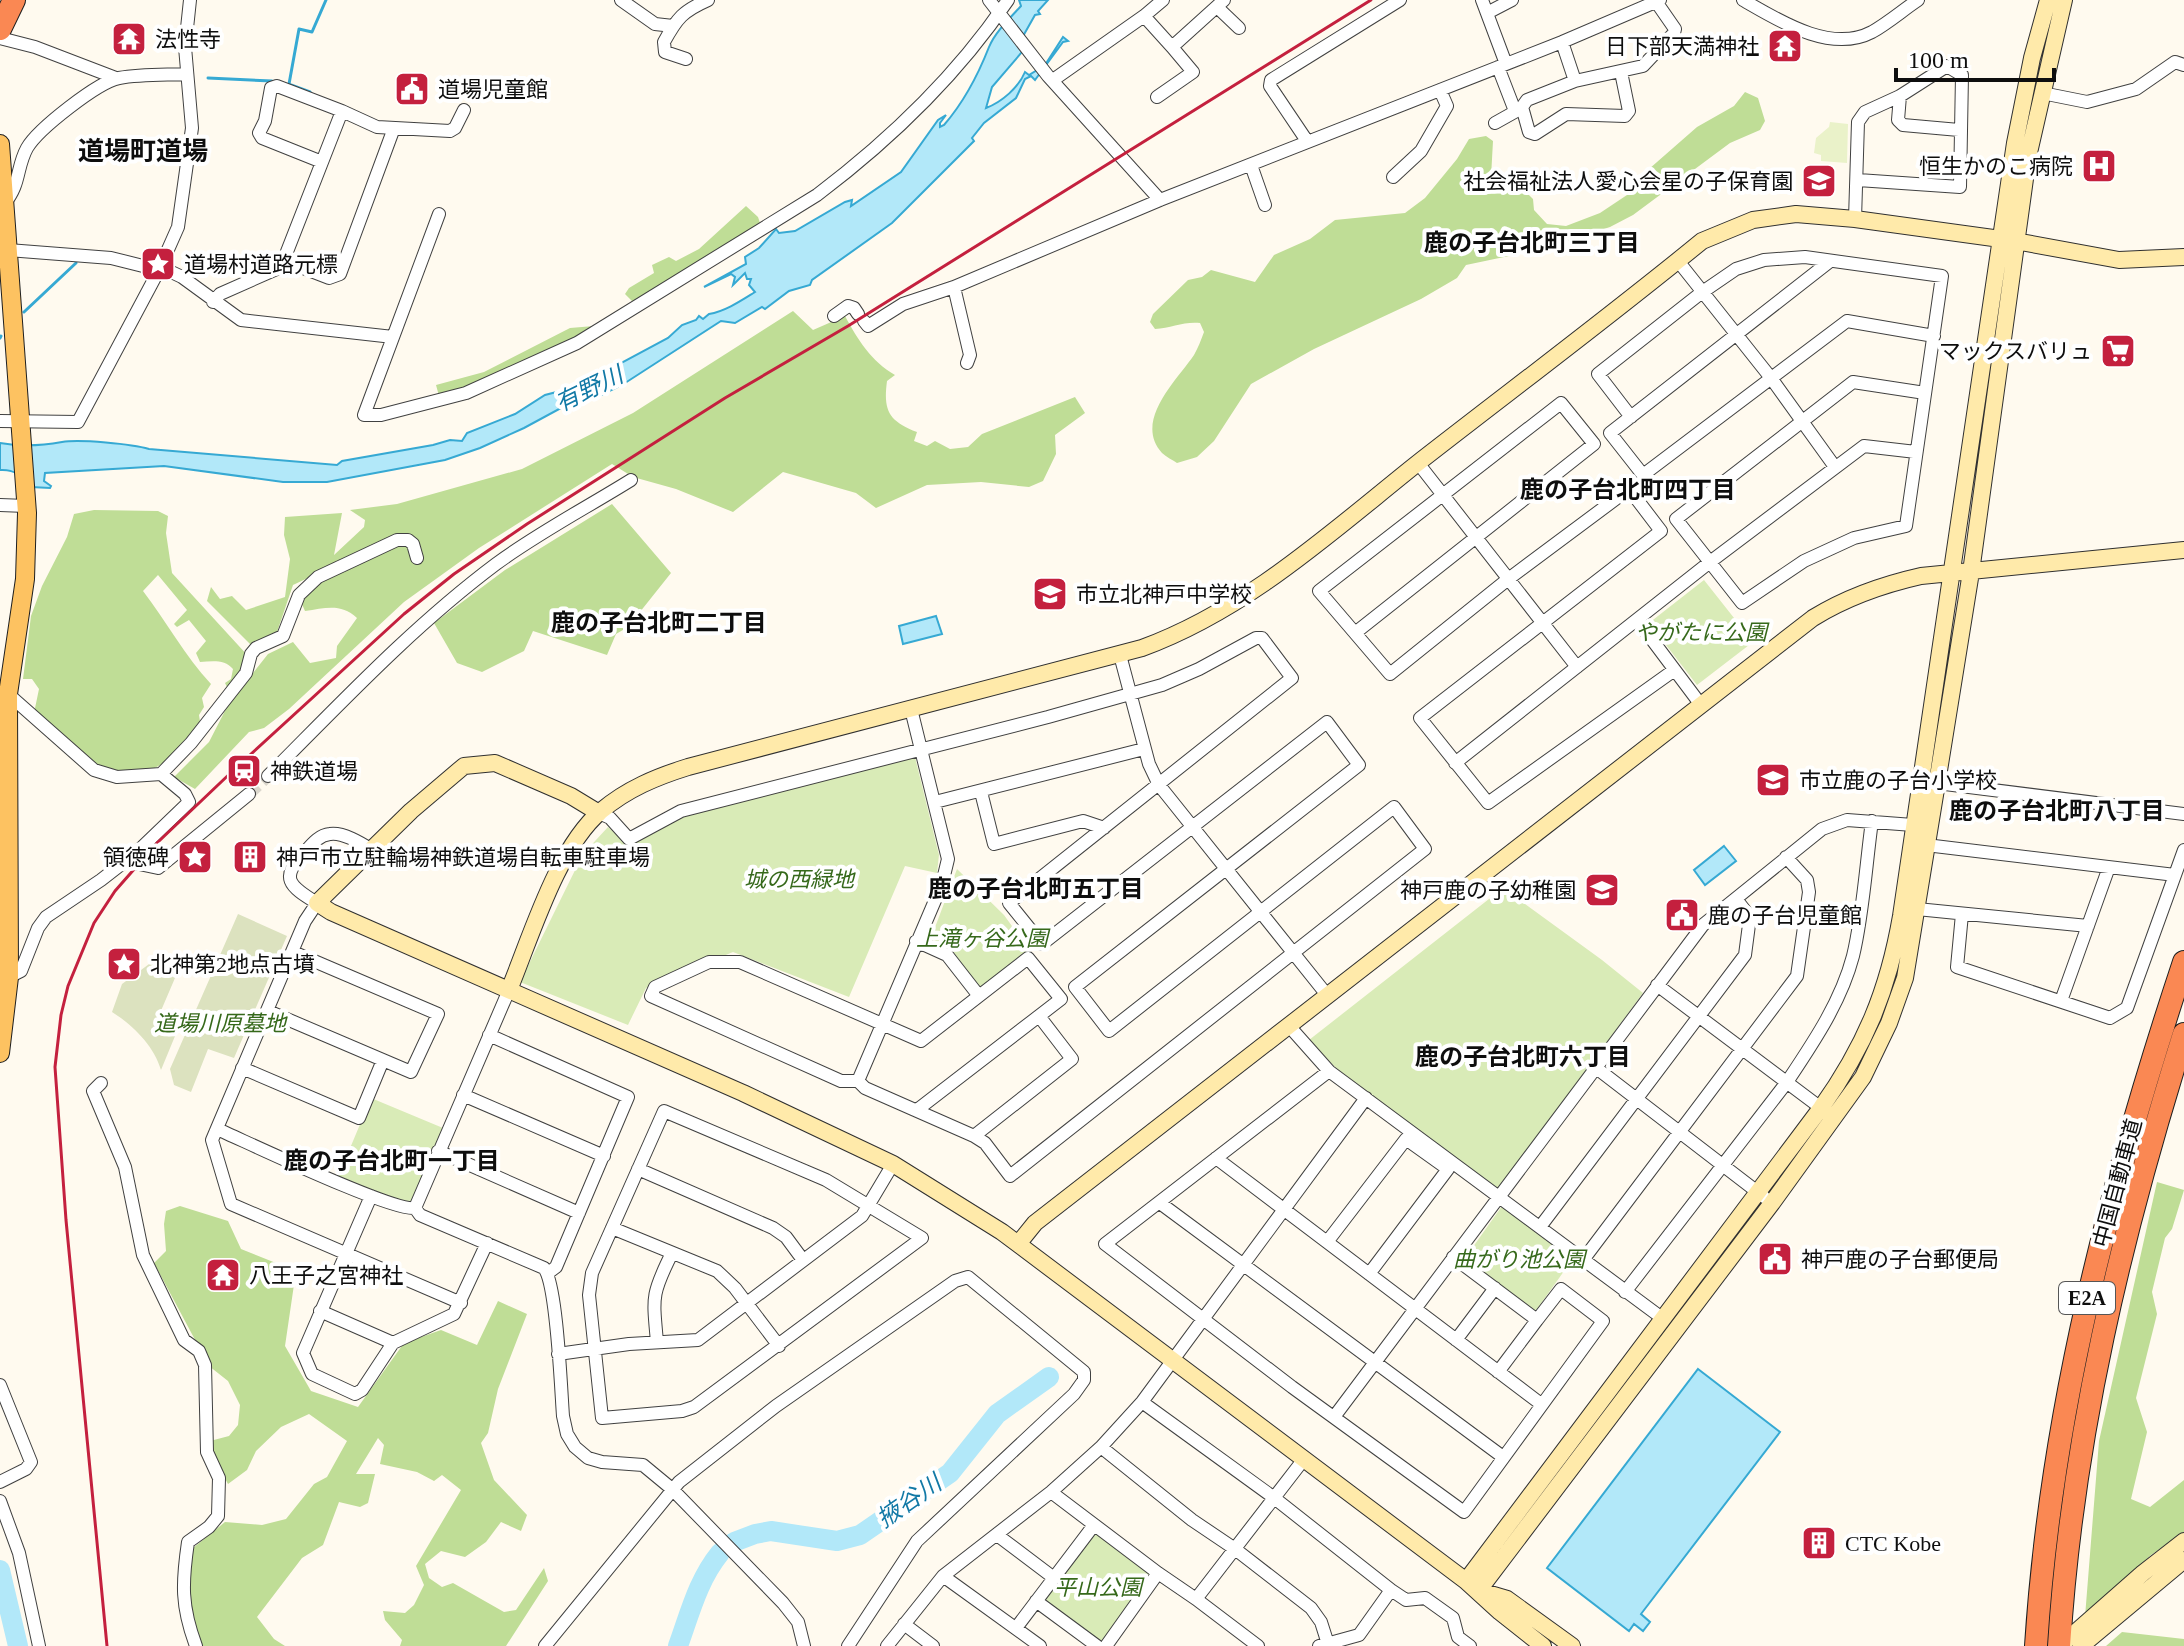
<svg xmlns="http://www.w3.org/2000/svg" width="2184" height="1646" font-family="'Times New Roman','Noto Sans JP',serif">
<rect width="100%" height="100%" fill="#fffaef"/>
<!-- green -->
<path fill="#d9ebb7" d="M1704,580L1753,642L1697,685L1649,623Z
M914,753L939,855L937,873L905,866L849,997L733,952L646,988L628,1025L520,982L583,854L608,827L630,845L682,813Z
M957,869L1004,915L1030,951L981,990L952,950L931,938Z
M1503,888L1602,960L1643,993L1499,1189L1337,1069L1309,1040Z
M371,1098L443,1128L409,1207L338,1177Z
M1502,1206L1574,1257L1535,1312L1463,1261Z
M1095,1531L1153,1574L1102,1642L1044,1600Z"/>
<!-- forest -->
<path fill="#bfdd96" d="M1745,92L1758,98L1765,121L1760,130L1730,143L1633,215L1610,227L1542,249L1466,265L1457,278L1421,299L1314,349L1251,384L1214,441L1197,457L1177,463C1173,460 1166,457 1162,453C1133,421 1177,380 1194,355C1198,348 1201,340 1204,332L1200,323C1185,321 1171,328 1155,329L1150,322L1153,314L1188,280L1202,277L1211,270L1255,282L1274,255L1310,239L1335,220L1405,213L1425,198L1457,159L1469,139L1486,136L1493,141L1491,177L1500,186L1526,192L1533,199L1534,210L1547,224L1566,226L1600,213L1630,193L1649,169L1697,127L1734,106Z
M746,206L758,217L760,223L638,300L632,301L625,294L629,288L654,273L652,265L669,257L676,261L699,249Z
M793,311L813,330L845,316C858,340 871,361 895,375L887,381C883,411 889,421 917,432L914,441L927,446L935,441L950,449L968,447L982,434L1075,397L1085,413L1055,435L1056,454L1043,481L1029,487L981,482L927,485L876,508L856,493L783,472L733,512L676,489L633,477L612,464L479,548L404,602L289,709L264,728L249,732L195,789L174,777L209,742L228,705L268,654L293,642L310,663L336,658L337,646L357,618C341,603 326,608 305,611L301,602L313,586L312,576L293,585L276,635L253,647L207,601L211,587L220,599L232,596L246,610L285,597L290,559L284,535L285,517L342,513L334,555L364,527L365,520L350,510L397,504L522,469L633,413Z
M594,326C545,356 493,380 439,396L436,385L484,372L570,328Z
M612,504L671,573L628,627L616,634L607,655L533,631L524,651L482,672L457,663L434,623L505,570Z
M94,510L158,511L168,516L166,533L172,573L249,657L243,674L227,687L225,683L231,679L233,669C225,659 212,661 200,662L196,653L206,641L189,620L177,627L174,624L187,610L158,575L143,591C166,621 185,656 211,684L202,698L204,707L199,715L201,728L162,764L151,770H135L118,774L97,766L34,713L39,689L32,679H23L31,616L42,586L67,537L74,514Z
M2157,1182L2184,1190L2172,1229L2165,1238L2152,1292L2157,1314L2136,1398L2147,1432L2131,1499L2150,1507L2184,1480V1532L2151,1555L2085,1617L2099,1441Z
M180,1206L228,1221L241,1249L296,1271L285,1346L311,1391L358,1407L404,1343L441,1330L477,1345L498,1301L527,1314L498,1389L488,1433L481,1443L494,1480L527,1515L521,1531L501,1522L486,1542L465,1557L441,1551L425,1564L429,1578L442,1587L453,1583L504,1612L516,1610L544,1568L548,1581L506,1646H400L402,1640L385,1620L383,1611L405,1613L414,1605L424,1585L416,1566L461,1490L442,1475L434,1481L417,1472L380,1464L384,1445L378,1438L356,1474H375L368,1503L360,1507L339,1502L323,1545L302,1558L257,1617L274,1639L285,1646H200C189,1605 186,1590 193,1548L225,1522L262,1525L286,1519L314,1484L327,1477L347,1441L309,1414L281,1427L256,1451L247,1470L228,1484L210,1451V1441L229,1436L238,1425L240,1405L228,1381L209,1366L154,1263L166,1251L164,1224L166,1211Z
M2122,1632L2184,1639V1646H2106Z"/>
<!-- cemetery -->
<path fill="#dce2bf" d="M238,914L287,936L234,1058L208,1049L191,1092L174,1085L170,1069Z
M160,956L184,957L160,1013L180,1024L161,1070C154,1046 133,1025 112,1012L122,984Z"/>
<!-- pitch -->
<path fill="#eaf2c9" d="M1830,122L1848,124L1847,163L1821,161V155L1814,153L1816,138L1829,127Z"/>
<!-- water -->
<path fill="#b2e8f9" stroke="#36a9d3" stroke-width="2" d="M1019,0H1048L1038,11L1040,14L1035,15L1022,38V52L992,87L986,108C1002,102 1019,87 1025,72L1029,75L1045,65L1063,37L1068,41L1063,42L1035,80L1031,76L1025,79L1016,98L984,123L972,138L974,141L892,223L812,280L810,285L789,291L765,309L762,307L735,323L721,321L622,385L593,399L572,402L524,428L480,448L445,460L327,482H283L164,466L45,473L44,481L51,486L50,488L31,487C24,476 13,469 0,470V443C22,447 40,446 62,442C80,439 132,444 149,449L337,465L342,461L433,445L450,440L462,441L467,433L515,414L545,395L591,383L621,363L668,338L682,325L696,320L699,316L703,319L709,314C726,311 742,300 755,292L749,285L751,279H747L745,273L733,285L735,277L731,274L704,287L746,264L745,257L759,248L776,229L779,233L795,231L845,202L852,200L851,206L901,172L938,120L946,115L940,123V127L944,125C964,102 978,75 989,47C995,32 1010,18 1021,6Z
M936,616L942,634L903,644L899,626Z
M1724,846L1736,861L1705,885L1694,870Z
M1698,1369L1780,1432L1641,1614L1650,1622L1643,1631L1634,1624L1629,1631L1547,1568Z"/>
<g fill="none" stroke-linecap="round" stroke-linejoin="round">
<!-- stream -->
<path stroke="#36a9d3" stroke-width="3" d="M208,78L272,81
M289,84L299,29L312,32L326,0
M291,85L310,92
M24,312L76,263
M0,338L1,336"/>
<!-- river -->
<path stroke="#b2e8f9" stroke-width="20" d="M734,1542L755,1534L771,1531L837,1541L860,1535L950,1473L997,1414L1049,1377
M0,1570L18,1646
M678,1646C690,1613 698,1580 720,1553"/>
<!-- street-tunnel -->
<path stroke="#dbd7cd" stroke-width="12" stroke-dasharray="12 6" stroke-linecap="butt" d="M249,794L268,776"/>
<!-- street casing -->
<g stroke="#414141" stroke-width="14">
<path id="street" d="M621,0L655,24L673,26
M989,0L1048,76L1160,200
M1482,0L1506,64
M1743,0C1778,20 1830,54 1872,32C1888,23 1903,10 1918,0
M1217,7L1239,28
M1487,13L1512,0
M1144,16L1172,47L1224,0
M0,38L35,47L116,78
M1562,42L1575,81
M686,59L665,52L664,42C677,18 683,11 708,0
M1498,67L1515,111
M1621,72L1629,111L1625,116L1566,114L1535,134L1529,132L1522,107L1527,100L1575,81L1643,66L1674,33L1675,29L1657,3
M1053,80L1144,16L1163,0
M2042,93L2087,102L2136,89L2175,62L2184,65
M1900,96L1898,120L1903,125L1959,130
M1157,97L1193,72L1172,47
M1495,123L1520,109
M1307,141L1270,86L1271,80L1400,0
M322,162L262,138L259,133L265,121L271,88L277,86L342,111
M1251,165L1265,205
M1393,177L1421,151L1447,106L1440,90
M4,204C21,184 16,168 27,148C38,129 98,82 119,78C141,74 165,75 187,74
M439,214L364,415H381L466,393L577,343L817,195C891,139 956,77 1008,0
M1855,219L1858,122L1865,112L1900,96L1947,66L1962,75L1960,187L1858,180
M8,250L111,258L159,270L165,269L182,277L241,320L393,337
M285,261L329,278L340,274L394,128
M1678,261L1771,378L1835,467
M1829,262L1610,433L1643,475L1847,321L1934,336
M213,302L220,294L281,267L342,111L377,127L450,131L455,128L464,110
M834,316L848,306L854,308L858,314
M864,321L868,326L903,304L954,287
M967,363L970,355L954,287L1160,200L1562,42L1660,0
M1631,417L1598,374L1701,293L1736,269L1764,260L1805,257L1942,276L1906,526L1854,538L1804,561L1742,603L1676,519L1853,382L1925,393
M0,421L78,422L159,270L178,227L192,128L185,47L190,0
M1418,463L1577,667
M0,505L26,506
M1638,621L1701,705
M1355,633L1594,444L1561,403L1319,591L1390,674L1507,580L1629,489L1661,531L1420,718L1488,803L1673,671
M1120,655L1149,764L1159,785L1327,995
M8,694L94,770L117,777L161,774L185,794L189,802L137,852L101,880L46,917L38,928L21,971L9,977
M1455,763L1710,562L1864,446L1916,452
M161,774L191,743L246,673L251,654L256,648L283,636L299,595L318,577L397,540H408L413,544L417,558
M268,776C342,702 412,627 496,564C538,533 586,508 631,480
M1937,783L2184,814
M981,792L994,844L1083,821L1104,828
M935,802L1144,749
M599,813L610,818L629,839L681,811L1048,717L1162,685L1199,669L1256,638H1262L1292,678L1009,903L1042,944L1327,722L1359,765L1075,987L1109,1031L1394,807L1425,849L1010,1176L985,1143L974,1136L865,1088L858,1081H841L651,996L655,987L709,962H740L921,1041L1028,958L1061,999L917,1110
M1926,845L2175,875
M372,850C361,843 343,832 330,834C319,835 312,844 305,852C279,878 289,886 317,903L305,921L212,1140L231,1204L461,1303
M125,861L158,868L249,794
M1917,909L2088,926
M1962,914L1957,967L2110,1018L2127,1008L2184,850
M916,941L947,955L979,996
M1657,985L1821,1108
M2061,1001L2109,867
M268,1011L411,1072L438,1014L293,952
M1289,1026L1329,1071L1662,1318
M489,1035L628,1097L556,1267L548,1273
M1595,1067L1764,1197
M242,1068L359,1118L383,1060
M1329,1071L1105,1244L1292,1387L1464,1512L1603,1321L1561,1289L1537,1320L1453,1257
M858,1081L942,884L948,859L911,709
M101,1083L93,1091L125,1167L143,1255L184,1340L199,1351L205,1365L207,1452L219,1478L218,1516L209,1527L188,1542C182,1583 181,1606 196,1646
M463,1095L604,1156
M664,1111L826,1180L922,1238L694,1407L682,1411L602,1418L589,1295L592,1273Z
M217,1129C247,1142 393,1212 415,1208L420,1215L544,1268C557,1284 561,1390 563,1416L567,1434L575,1447L588,1458L602,1462L643,1465L672,1489L783,1603L798,1622L804,1646
M974,1136L1072,1059L1039,1016
M438,1151L579,1213
M1216,1158L1541,1404
M638,1169L773,1228L786,1237L803,1260
M371,1196L303,1353L312,1374L355,1394L362,1390L393,1343L454,1314L487,1243
M1160,1203L1503,1457
M415,1208L509,990
M1540,1227L1745,955L1750,917L1736,899
M612,1228L717,1271L735,1288L779,1346
M1327,1242L1406,1139L1448,1169L1369,1274
M1583,1260L1797,976L1809,892L1807,880L1786,857
M1625,1292L1787,1082C1813,1043 1841,1002 1853,956C1863,915 1866,864 1872,821
M320,1311L393,1343
M1456,1340L1495,1288
M657,1342C653,1297 651,1295 672,1253
M558,1354L629,1344L698,1340L862,1216L893,1164
M1498,1372L1537,1320
M0,1385L31,1462L26,1469L0,1482
M1142,1402L1273,1497L1391,1590L1359,1635L1319,1646
M1334,1417L1703,925L1822,829L1847,820L1913,825
M1051,1492L1158,1573L1196,1599
M0,1501L19,1553L39,1646
M997,1535L1054,1578
M943,1576L1040,1646
M1391,1590L1406,1600L1425,1598L1453,1618L1458,1637L1470,1646
M1036,1601L1097,1646
M904,1624L933,1646
M1016,1628L1094,1525
M1328,1644L1321,1622L1311,1608L1235,1549L1192,1520L1101,1447L1142,1402L1366,1098
M545,1646L679,1482L776,1406L955,1281L968,1277L1084,1372V1380L1074,1394L917,1541L848,1646
M887,1646L943,1576L1051,1492L1101,1447
M1106,1646L1158,1573
M1258,1646L1196,1599L1304,1459"/>
</g>
<!-- secondary casing -->
<g stroke="#303030" stroke-width="18">
<path id="secondary" d="M599,813L571,796L495,763L464,766L411,811L317,903L331,912L743,1093L893,1164L1002,1232L1466,1581L1500,1612L1543,1646
M509,990C531,937 557,848 601,811C627,789 656,777 688,767L1142,648C1246,610 1329,534 1414,466C1510,391 1608,318 1702,241L1753,220L1796,214L1855,219L2015,241L2119,260L2184,257
M1018,1244L1035,1223C1295,1023 1552,818 1813,618C1847,597 1881,585 1921,576L2184,550
M1466,1581L1821,1108C1865,1046 1888,991 1901,916L2015,143L2032,58L2048,0
M1479,1590L1772,1203L1863,1077L1889,1023L1905,978L1937,783L1971,572L2028,157L2064,0
M1480,1591L1507,1599L1572,1646
M2060,1646L2143,1573L2184,1541
M2081,1646L2184,1560"/>
</g>
<!-- primary casing -->
<g stroke="#1f1f1f" stroke-width="20">
<path id="primary" d="M0,144L27,513L25,579L8,694L9,977L0,1053"/>
</g>
<!-- highway casing -->
<g stroke="#1f1f1f" stroke-width="24">
<path id="highway" d="M0,29L14,0
M2036,1646C2051,1411 2110,1185 2184,962
M2059,1646C2072,1437 2121,1234 2184,1034"/>
</g>
<!-- street -->
<use href="#street" stroke="#fff" stroke-width="12"/>
<!-- secondary -->
<use href="#secondary" stroke="#ffeaaa" stroke-width="16"/>
<!-- primary -->
<use href="#primary" stroke="#fdc261" stroke-width="18"/>
<!-- highway -->
<use href="#highway" stroke="#fa8853" stroke-width="22"/>
<!-- rail -->
<path stroke="#c4203e" stroke-width="3" d="M107,1646L66,1220L55,1067L61,1015L68,986L94,923L115,891L158,842L239,765L404,614L454,574L527,524L725,398L848,326L1371,0"/>
</g>
<!-- icons -->
<defs>
<g id="temple-square" transform="scale(1.8)"><rect x="-9" y="-9" width="18" height="18" rx="4" fill="#c4203e" stroke="#fff"/><path d="M0-6L5-2H3V0L6.5 2.5H4V6H1.5V3h-3V6H-4V2.5H-6.5L-3 0V-2H-5Z" fill="#fff"/></g>
<g id="civic-square" transform="scale(1.8)"><rect x="-9" y="-9" width="18" height="18" rx="4" fill="#c4203e" stroke="#fff"/><path d="M-.6-6.5H3V-4.5H.6V-3L4-1V1h2V6H-6V1h2V-1L-.6-3ZM-1.2 2.5V6h2.4V2.5Z" fill="#fff"/></g>
<g id="hospital-square" transform="scale(1.8)"><rect x="-9" y="-9" width="18" height="18" rx="4" fill="#c4203e" stroke="#fff"/><path d="M-5-5h3v3.5h4V-5h3V5h-3V1.5h-4V5h-3Z" fill="#fff"/></g>
<g id="school-square" transform="scale(1.8)"><rect x="-9" y="-9" width="18" height="18" rx="4" fill="#c4203e" stroke="#fff"/><path d="M0-5L7-2L0 1L-7-2ZM-4 1L0 2.5L4 1V4Q0 6-4 4Z" fill="#fff"/></g>
<g id="sight-square" transform="scale(1.8)"><rect x="-9" y="-9" width="18" height="18" rx="4" fill="#c4203e" stroke="#fff"/><path d="M0-6L1.8-2.2L6-1.7L2.9 1.2L3.7 5.4L0 3.3L-3.7 5.4L-2.9 1.2L-6-1.7L-1.8-2.2Z" fill="#fff"/></g>
<g id="supermarket-square" transform="scale(1.8)"><rect x="-9" y="-9" width="18" height="18" rx="4" fill="#c4203e" stroke="#fff"/><path d="M-6-5.5h2.5l.6 2H6L4.5 2H-2.5L-4.4-4H-6ZM-1.5 3.2a1.3 1.3 0 1 0 .1 0ZM3 3.2a1.3 1.3 0 1 0 .1 0Z" fill="#fff"/></g>
<g id="station-square" transform="scale(1.8)"><rect x="-9" y="-9" width="18" height="18" rx="4" fill="#c4203e" stroke="#fff"/><path d="M-3-6H3Q5-6 5-4V2Q5 4 3 4L4.5 6H3L1.5 4h-3L-3 6H-4.5L-3 4Q-5 4-5 2V-4Q-5-6-3-6ZM-3.5-4v3h7v-3ZM-3.5 1v1.5H-2V1ZM2 1v1.5H3.5V1Z" fill="#fff"/></g>
<g id="building-square" transform="scale(1.8)"><rect x="-9" y="-9" width="18" height="18" rx="4" fill="#c4203e" stroke="#fff"/><path d="M-4-6H4V6H1V3H-1V6H-4ZM-2.5-4.3h1.7v1.8h-1.7ZM.8-4.3h1.7v1.8H.8ZM-2.5-1h1.7V.8h-1.7ZM.8-1h1.7V.8H.8Z" fill="#fff"/></g>
</defs>
<g fill-rule="evenodd">
<use href="#temple-square" x="129" y="39"/>
<use href="#temple-square" x="1785" y="46"/>
<use href="#civic-square" x="412" y="89"/>
<use href="#hospital-square" x="2099" y="166"/>
<use href="#school-square" x="1819" y="181"/>
<use href="#sight-square" x="158" y="264"/>
<use href="#supermarket-square" x="2118" y="351"/>
<use href="#school-square" x="1050" y="594"/>
<use href="#station-square" x="244" y="771"/>
<use href="#school-square" x="1773" y="780"/>
<use href="#sight-square" x="195" y="857"/>
<use href="#building-square" x="250" y="857"/>
<use href="#school-square" x="1602" y="890"/>
<use href="#civic-square" x="1682" y="915"/>
<use href="#sight-square" x="124" y="964"/>
<use href="#civic-square" x="1775" y="1259"/>
<use href="#temple-square" x="223" y="1275"/>
<use href="#building-square" x="1819" y="1543"/>
</g>
<g text-anchor="middle" stroke-width="8" stroke-linejoin="round" paint-order="stroke">
<!-- shield labels -->
<rect fill="#fff" stroke="#565656" stroke-width="2" x="2059" y="1282" width="56" height="32" rx="6"/>
<g font-size="20" font-weight="bold" fill="#0e0e0e">
<text x="2087" y="1305">E2A</text>
</g>
<!-- poi labels -->
<g font-size="22" fill="#0e0e0e" stroke="#fff" text-anchor="start">
<text x="155" y="47">法性寺</text>
<text x="1759" y="54" text-anchor="end">日下部天満神社</text>
<text x="438" y="97">道場児童館</text>
<text x="2073" y="174" text-anchor="end">恒生かのこ病院</text>
<text x="1793" y="189" text-anchor="end">社会福祉法人愛心会星の子保育園</text>
<text x="184" y="272">道場村道路元標</text>
<text x="2092" y="359" text-anchor="end">マックスバリュ</text>
<text x="1076" y="602">市立北神戸中学校</text>
<text x="270" y="779">神鉄道場</text>
<text x="1799" y="788">市立鹿の子台小学校</text>
<text x="169" y="865" text-anchor="end">領徳碑</text>
<text x="276" y="865">神戸市立駐輪場神鉄道場自転車駐車場</text>
<text x="1576" y="898" text-anchor="end">神戸鹿の子幼稚園</text>
<text x="1708" y="923">鹿の子台児童館</text>
<text x="150" y="972">北神第2地点古墳</text>
<text x="1801" y="1267">神戸鹿の子台郵便局</text>
<text x="249" y="1283">八王子之宮神社</text>
<text x="1845" y="1551">CTC Kobe</text>
</g>
<!-- park labels -->
<g font-size="22" font-style="italic" fill="#36691b" stroke="#fff">
<text x="1701" y="640">やがたに公園</text>
<text x="799" y="887">城の西緑地</text>
<text x="982" y="946">上滝ヶ谷公園</text>
<text x="220" y="1031">道場川原墓地</text>
<text x="1519" y="1267">曲がり池公園</text>
<text x="1098" y="1595">平山公園</text>
</g>
<!-- street labels -->
<g font-size="22" fill="#0e0e0e" stroke="#fff">
<text transform="translate(2117 1183) rotate(-75)" y="8">中国自動車道</text>
</g>
<!-- neighbourhood labels -->
<g font-size="24" font-weight="bold" fill="#0e0e0e" stroke="#fff">
<text x="1532" y="251">鹿の子台北町三丁目</text>
<text x="1628" y="498">鹿の子台北町四丁目</text>
<text x="659" y="631">鹿の子台北町二丁目</text>
<text x="2057" y="819">鹿の子台北町八丁目</text>
<text x="1036" y="897">鹿の子台北町五丁目</text>
<text x="1523" y="1065">鹿の子台北町六丁目</text>
<text x="392" y="1169">鹿の子台北町一丁目</text>
</g>
<!-- water labels -->
<g font-size="24" font-style="italic" fill="#1279a6" stroke="#fff">
<text transform="translate(589 389) rotate(-26)" y="8">有野川</text>
<text transform="translate(909 1501) rotate(-35)" y="8">掖谷川</text>
</g>
<!-- quarter labels -->
<g font-size="26" font-weight="bold" fill="#0e0e0e" stroke="#fff">
<text x="143" y="160">道場町道場</text>
</g>
</g>
<!-- scale -->
<path d="M1896 68v12h158v-12" fill="none" stroke="#0e0e0e" stroke-width="4"/>
<text x="1908" y="68" font-size="24" fill="#0e0e0e" stroke="#ffffff" stroke-width="6" paint-order="stroke">100 m</text>
</svg>
